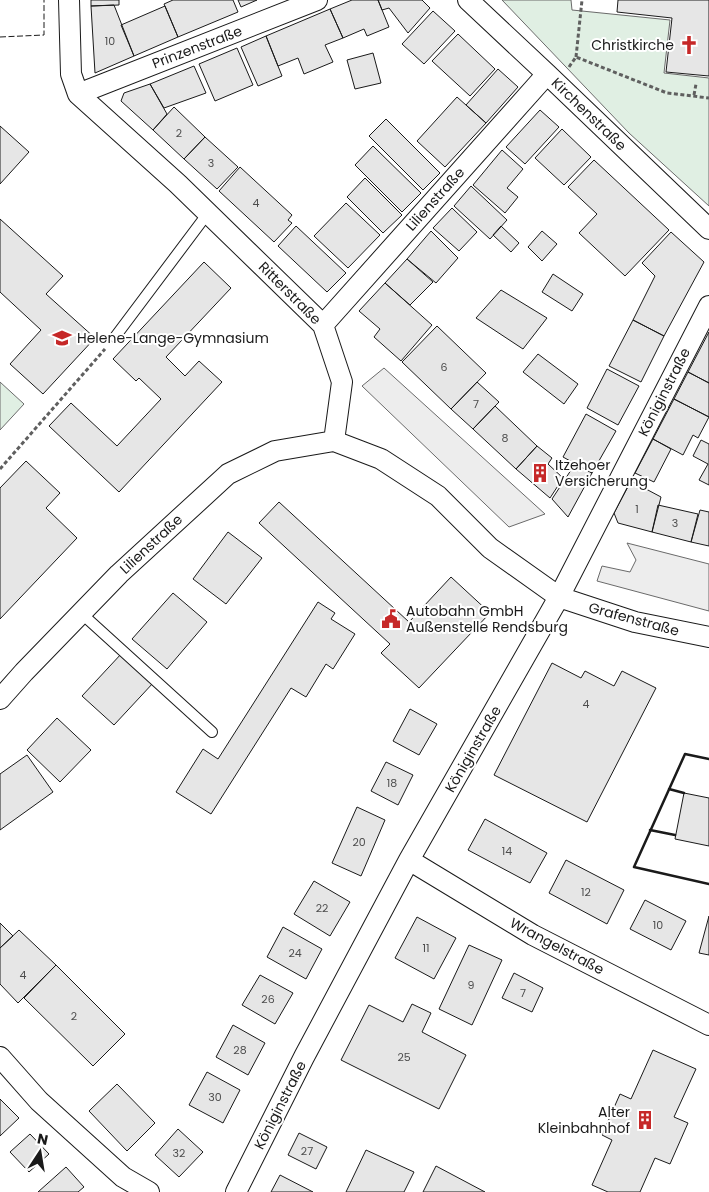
<svg xmlns="http://www.w3.org/2000/svg" width="709" height="1192" font-family="Poppins,sans-serif">
<rect width="100%" height="100%" fill="#fff"/>
<!-- green -->
<path fill="#e0efe3" stroke="#6a6a6a" d="M502,0H571L572,10L670,20L664,73L709,78V206L629,133Z
M0,382L24,404L0,430Z"/>
<!-- parking -->
<path fill="#ededed" stroke="#6a6a6a" d="M384,368L545,514L509,527L362,386Z
M627,543L709,564V611L597,581L602,566L630,572L636,560Z"/>
<!-- building -->
<path fill="#e6e6e6" stroke="#1a1a1a" d="M91,0H119V5L91,6Z
M173,0H233L238,12L178,37L164,4Z
M238,0H257L241,7Z
M352,0H378L389,27L367,36L364,29L343,38L330,9Z
M378,0H422L430,8L408,33L389,8L382,10Z
M618,0H709V76L666,72L672,18L617,12Z
M114,5L134,56L95,73L91,6Z
M165,6L178,37L134,56L121,25Z
M330,9L343,38L325,45L333,62L304,74L298,58L278,66L266,36Z
M433,11L455,31L424,64L402,44Z
M458,34L495,69L470,96L432,61Z
M266,36L282,76L258,86L241,47Z
M237,48L253,85L215,101L199,64Z
M373,53L381,83L355,89L347,60Z
M194,66L206,93L164,108L150,84Z
M498,69L518,87L486,123L466,105Z
M150,84L167,114L153,130L121,101L124,93Z
M457,97L486,123L445,167L417,141Z
M174,107L205,137L184,159L153,130Z
M540,110L559,127L525,164L506,147Z
M386,119L440,173L423,190L369,136Z
M0,126L29,152L0,184Z
M562,129L591,157L564,185L535,158Z
M205,137L238,167L217,189L184,159Z
M373,146L421,193L402,212L355,165Z
M502,150L523,169L507,188L518,197L505,213L473,185Z
M594,160L669,230L625,276L579,233L597,214L568,187Z
M240,167L292,215L288,220L292,223L274,242L219,191Z
M365,178L402,215L383,233L347,197Z
M471,186L507,220L490,239L454,206Z
M346,203L380,235L348,268L314,236Z
M452,208L477,232L459,251L433,228Z
M0,219L63,276L46,294L95,338L43,394L10,364L41,330L0,292Z
M296,226L346,273L327,292L278,246Z
M501,226L519,243L511,252L493,235Z
M431,231L458,258L436,283L407,259Z
M542,231L557,244L542,261L528,247Z
M671,232L704,262L664,336L633,320L655,276L642,263Z
M407,259L433,282L410,305L385,283Z
M204,262L231,288L166,357L185,376L199,361L222,382L119,492L49,426L71,403L117,446L161,399L139,378L136,381L113,359Z
M553,274L583,294L572,311L542,292Z
M385,283L432,325L401,361L374,337L380,329L359,311Z
M501,290L547,318L523,349L476,318Z
M633,320L664,336L641,382L609,366Z
M437,326L486,373L451,409L402,362Z
M709,332V383L688,372Z
M538,354L578,384L564,404L523,372Z
M607,369L639,386L618,425L587,408Z
M688,372L709,383V417L674,399Z
M477,382L499,402L473,429L451,409Z
M674,399L709,417L698,438L693,435L683,455L653,439Z
M495,406L537,446L516,469L473,429Z
M586,414L616,431L592,473L563,457Z
M653,439L671,449L654,482L635,473Z
M701,440L709,444V485L699,480L708,464L693,456Z
M537,446L552,458L548,464L563,478L550,498L516,469Z
M26,461L60,493L46,508L77,538L0,619V488Z
M575,464L592,473L568,517L552,499Z
M631,481L661,497L652,532L618,523L614,513Z
M279,502L409,622L451,577L490,613L419,688L381,653L390,644L259,523Z
M658,505L698,514L691,542L652,532Z
M700,510L709,512V546L691,542Z
M228,532L262,558L226,604L193,579Z
M173,593L207,622L167,669L132,639Z
M318,602L335,613L331,619L355,634L333,669L326,664L306,697L291,688L211,814L176,792L203,749L218,759Z
M122,653L154,682L114,725L82,696Z
M552,663L581,678L585,671L614,686L622,671L656,688L587,822L494,775Z
M410,709L437,724L419,755L393,741Z
M57,718L91,750L60,782L27,750Z
M27,755L53,792L0,830V774Z
M386,762L413,775L398,805L371,791Z
M684,793L709,798V846L675,839Z
M357,807L385,820L361,876L332,863Z
M485,819L547,853L530,883L468,850Z
M566,860L624,890L607,924L549,893Z
M314,881L350,902L330,936L294,914Z
M645,900L686,921L671,950L630,929Z
M709,916V955L699,953Z
M417,917L456,938L434,979L395,958Z
M0,923L13,936L0,948Z
M283,927L322,949L306,979L267,957Z
M19,930L56,965L18,1003L0,984V948Z
M469,945L502,960L472,1025L439,1009Z
M56,965L125,1034L93,1066L24,998Z
M514,973L543,988L532,1012L502,998Z
M260,975L293,993L275,1024L242,1005Z
M412,1004L431,1013L422,1032L466,1055L439,1109L341,1060L369,1005L403,1022Z
M233,1025L265,1043L248,1075L216,1057Z
M653,1050L696,1069L674,1117L688,1123L670,1164L655,1158L640,1192H608L592,1185L612,1140L602,1135L620,1094L631,1099Z
M207,1072L240,1090L223,1123L189,1105Z
M117,1084L155,1123L127,1151L89,1111Z
M0,1099L19,1118L0,1136Z
M178,1129L203,1152L179,1177L155,1155Z
M299,1133L327,1147L316,1169L288,1155Z
M30,1134L49,1154L29,1172L10,1152Z
M366,1150L414,1172L404,1192H346Z
M436,1166L485,1192H423Z
M66,1167L84,1187L78,1192H38Z
M280,1175L313,1192H271Z"/>
<g fill="none" stroke-linecap="round" stroke-linejoin="round">
<!-- lane casing -->
<g stroke="#1a1a1a" stroke-width="12">
<path id="lane" d="M115,337L208,213
M81,613L212,732"/>
</g>
<!-- street casing -->
<g stroke="#1a1a1a" stroke-width="22">
<path id="street" d="M69,0L71,74L78,94L178,184L323,325L342,382L334,441
M468,0L547,74L709,229
M78,94L317,0
M323,325L547,74
M334,441L381,459L438,496L490,548L559,597L635,622L709,637
M0,699L24,672L119,574L228,474L275,451L334,441
M409,860L533,935L709,1025
M0,1057L39,1101L123,1177L149,1192
M236,1192L304,1057L409,860L559,597L709,306"/>
</g>
<!-- path -->
<path stroke="#5f5f5f" stroke-width="3" stroke-dasharray="4 2.5" stroke-linecap="butt" d="M576,57L582,0
M569,67L576,57L667,93L709,98
M694,95L696,84
M0,469L105,349"/>
<!-- lane -->
<use href="#lane" stroke="#fff" stroke-width="10"/>
<!-- street -->
<use href="#street" stroke="#fff" stroke-width="20"/>
<!-- fence -->
<path stroke="#1a1a1a" stroke-width="1" stroke-dasharray="6 2.5" stroke-linecap="butt" d="M0,37L44,35V0"/>
<!-- wall -->
<path stroke="#1a1a1a" stroke-width="2.5" d="M709,759L685,754L634,867L709,884
M669,789L684,793
M650,830L675,835"/>
</g>
<!-- icons -->
<defs>
<g id="church-bare" transform="scale(1.5)"><path d="M-1.2-6h2.4v3.5h3.3v2.4h-3.3V6h-2.4V-.1h-3.3v-2.4h3.3Z" fill="#c62828" stroke="#fff" stroke-width="2.5" paint-order="stroke"/></g>
<g id="school-bare" transform="scale(1.5)"><path d="M0-5L7-2L0 1L-7-2ZM-4 1L0 2.5L4 1V4Q0 6-4 4Z" fill="#c62828" stroke="#fff" stroke-width="2.5" paint-order="stroke"/></g>
<g id="building-bare" transform="scale(1.5)"><path d="M-4-6H4V6H1V3H-1V6H-4ZM-2.5-4.3h1.7v1.8h-1.7ZM.8-4.3h1.7v1.8H.8ZM-2.5-1h1.7V.8h-1.7ZM.8-1h1.7V.8H.8Z" fill="#c62828" stroke="#fff" stroke-width="2.5" paint-order="stroke"/></g>
<g id="civic-bare" transform="scale(1.5)"><path d="M-.6-6.5H3V-4.5H.6V-3L4-1V1h2V6H-6V1h2V-1L-.6-3ZM-1.2 2.5V6h2.4V2.5Z" fill="#c62828" stroke="#fff" stroke-width="2.5" paint-order="stroke"/></g>
</defs>
<g fill-rule="evenodd">
<use href="#church-bare" x="689" y="45"/>
<use href="#school-bare" x="62" y="338"/>
<use href="#building-bare" x="540" y="473"/>
<use href="#civic-bare" x="391" y="619"/>
<use href="#building-bare" x="645" y="1120"/>
</g>
<g text-anchor="middle" stroke-width="4" stroke-linejoin="round" paint-order="stroke">
<!-- number labels -->
<g font-size="11" fill="#4d4d4d">
<text x="110" y="45">10</text>
<text x="179" y="137">2</text>
<text x="211" y="167">3</text>
<text x="256" y="207">4</text>
<text x="444" y="371">6</text>
<text x="476" y="408">7</text>
<text x="505" y="442">8</text>
<text x="637" y="513">1</text>
<text x="675" y="527">3</text>
<text x="586" y="708">4</text>
<text x="392" y="787">18</text>
<text x="359" y="846">20</text>
<text x="507" y="855">14</text>
<text x="586" y="896">12</text>
<text x="322" y="912">22</text>
<text x="658" y="929">10</text>
<text x="426" y="952">11</text>
<text x="295" y="957">24</text>
<text x="23" y="979">4</text>
<text x="471" y="989">9</text>
<text x="523" y="997">7</text>
<text x="268" y="1003">26</text>
<text x="74" y="1020">2</text>
<text x="240" y="1054">28</text>
<text x="404" y="1061">25</text>
<text x="215" y="1101">30</text>
<text x="307" y="1155">27</text>
<text x="179" y="1157">32</text>
</g>
<!-- poi labels -->
<g font-size="14" fill="#1a1a1a" stroke="#fff" text-anchor="start">
<text x="674" y="50" text-anchor="end">Christkirche</text>
<text x="77" y="343">Helene-Lange-Gymnasium</text>
<text x="555" y="470">Itzehoer<tspan x="555" dy="16">Versicherung</tspan></text>
<text x="406" y="616">Autobahn GmbH<tspan x="406" dy="16">Außenstelle Rendsburg</tspan></text>
<text x="630" y="1117" text-anchor="end">Alter<tspan x="630" dy="16">Kleinbahnhof</tspan></text>
</g>
<!-- street labels -->
<g font-size="14" fill="#1a1a1a" stroke="#fff">
<text transform="translate(197 47) rotate(-21)" y="5">Prinzenstraße</text>
<text transform="translate(589 114) rotate(44)" y="5">Kirchenstraße</text>
<text transform="translate(435 199) rotate(-48)" y="5">Lilienstraße</text>
<text transform="translate(290 293) rotate(45)" y="5">Ritterstraße</text>
<text transform="translate(664 392) rotate(-63)" y="5">Königinstraße</text>
<text transform="translate(151 544) rotate(-43)" y="5">Lilienstraße</text>
<text transform="translate(634 619) rotate(15)" y="5">Grafenstraße</text>
<text transform="translate(473 749) rotate(-60)" y="5">Königinstraße</text>
<text transform="translate(557 946) rotate(28)" y="5">Wrangelstraße</text>
<text transform="translate(280 1105) rotate(-63)" y="5">Königinstraße</text>
</g>
</g>
<!-- north arrow -->
<g transform="translate(40 1152) rotate(12)" stroke="#ffffff" stroke-width="4" paint-order="stroke">
<path d="M0-4L9 19L0 12L-9 19Z" fill="#1a1a1a"/>
<text y="-8" font-size="14" font-weight="bold" text-anchor="middle" fill="#1a1a1a">N</text>
</g>
</svg>
